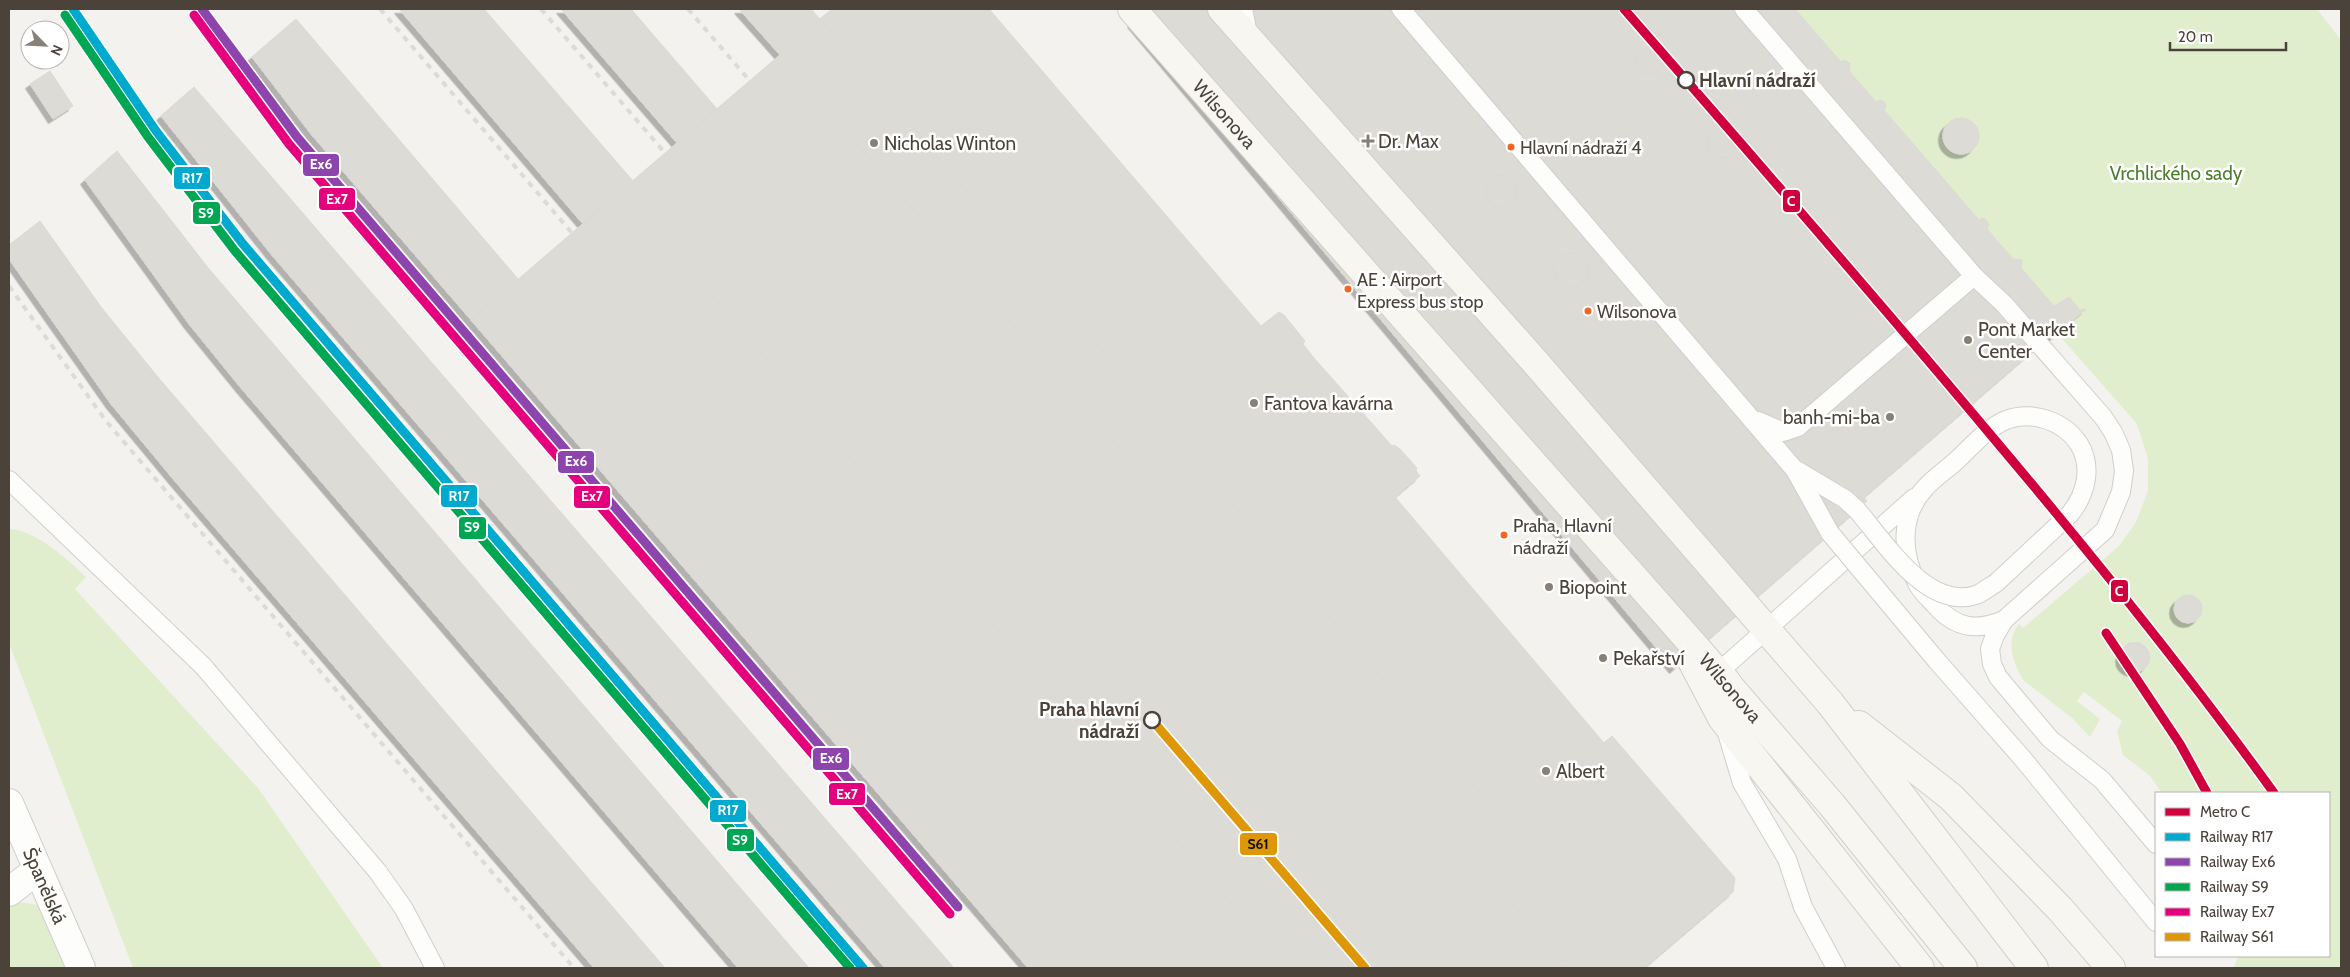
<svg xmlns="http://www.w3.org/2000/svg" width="2350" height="977" font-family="Cabin,sans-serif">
<defs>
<filter id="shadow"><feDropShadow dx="-4.5" dy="4.5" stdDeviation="0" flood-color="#0004"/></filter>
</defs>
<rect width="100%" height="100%" fill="#f3f2ee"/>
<!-- green -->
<path fill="#e1eece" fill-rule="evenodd" d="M1795,9H2317L2341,40V968H2234L2238,956H2329V793H2162L2150,776L2123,755L2117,731L2122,721L2084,692L2077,701L2100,719L2090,737L2072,718L2023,680C2013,663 2005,641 2019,624L2023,628L2119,546L2136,522L2148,491V459L2137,424L2057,333L2080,310L2068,297L2054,306L2021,268L2022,260L2013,259L1987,229L1989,225L1987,221L1983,218L1979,220L1884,110L1886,106L1884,102L1880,100L1876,102L1849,71L1850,62L1845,60L1841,62ZM1960,118L1971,121L1978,131C1981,163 1935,159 1945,126L1954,120ZM2189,595L2198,599L2202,610L2199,619L2187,623L2178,619L2174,608L2179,598ZM2133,641C2176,646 2127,700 2119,655L2123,646Z
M9,529C36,530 67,559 86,577L75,589L258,788L383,968H133L9,643Z
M13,901L38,905L69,968H9V905Z"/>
<!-- building -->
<path fill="#dddbd6" stroke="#dcd9d3" filter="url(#shadow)" d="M399,9H484L633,181L583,224Z
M561,9H631L717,109L677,143Z
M739,9H811L820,19L780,55Z
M832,9H989L1261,326L1279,312L1284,315L1305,341L1303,344L1314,358L1392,446L1394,445L1400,449L1417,468L1416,471L1420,476L1395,497L1604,743L1612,736L1735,878L1733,892L1644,968H1631L1229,500L820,19Z
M1149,9H1795L1841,62L1845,60L1850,63L1849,71L1876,102L1880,100L1884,102L1886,106L1884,110L1979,220L1983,218L1987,221L1989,225L1987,229L2013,259L2022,260L2021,268L2054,306L2069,297L2080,310L2086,309L2051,339L2049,337L1864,497L1867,501L1674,669L1132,23Z
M296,19L518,279L471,320L311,134L252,57Z
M820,19L1229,500L1631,968H1568L780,55Z
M1635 61a14 14 0 1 1 28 0a14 14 0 1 1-28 0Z
M780,55L1568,968H1286L622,190Z
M50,71L73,106L53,119L30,84Z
M194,87L954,968H885L271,254L161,116Z
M1943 136a18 18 0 1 1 36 0a18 18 0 1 1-36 0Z
M1708 144a14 14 0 1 1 28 0a14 14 0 1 1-28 0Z
M117,151L209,269L809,968H738L241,388L189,324L85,180Z
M1485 191a16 16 0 1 1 32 0a16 16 0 1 1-32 0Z
M622,190L1286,968H1028L471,320Z
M40,221L101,307L157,376L665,968H594L174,480L111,404L9,259V245Z
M1554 270a17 17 0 1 1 34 0a17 17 0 1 1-34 0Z
M2174 609a14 14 0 1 1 28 0a14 14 0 1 1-28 0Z
M2120 657a15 15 0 1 1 30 0a15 15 0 1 1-30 0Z"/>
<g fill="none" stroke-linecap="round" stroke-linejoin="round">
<!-- lane casing -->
<g stroke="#d1cfcb" stroke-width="20">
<path id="lane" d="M1243,9L1248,35
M1401,9L1795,470L1830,533
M1744,9L1974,276L2004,304L2103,417L2113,432L2121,450L2124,471L2121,492L2105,530L2004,620C1978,631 1956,629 1936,606C1930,599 1921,592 1917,583C1901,553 1900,515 1925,488C1934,478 1946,470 1956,461C1971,447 1987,428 2006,420C2032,410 2064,421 2079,444C2093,467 2086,494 2070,514L1996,583
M1758,421L1783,432L1798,427L1974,276
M1798,471L1845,499L1857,510
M9,480L203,666L378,872L404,909L435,968
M2004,620L1995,635L1990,649L1992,664L1998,677L2050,739L2102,780L2156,844
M1732,681L1722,669L1914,498
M1727,733L1742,783L1787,859L1803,907L1836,968
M2023,759L2156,922"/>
</g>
<!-- street casing -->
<g stroke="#d1cfcb" stroke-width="30">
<g id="street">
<path id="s1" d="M9,803L81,968"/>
<path d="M9,892L37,870"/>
</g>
</g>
<!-- secondary casing -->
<g stroke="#d3cfc5" stroke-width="30">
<g id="secondary">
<path id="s2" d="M1132,9L1697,649L1832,805L1963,968"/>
<path d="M1222,9L1536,363L1830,703L2034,968"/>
<path d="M1691,659L1722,718L1920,968"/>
<path d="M1859,725L1951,797L2060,909L2111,968"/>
</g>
</g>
<!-- lane -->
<use href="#lane" stroke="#fdfdfc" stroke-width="18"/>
<!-- street -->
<use href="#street" stroke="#fdfdfc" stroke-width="28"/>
<!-- secondary -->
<use href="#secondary" stroke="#f7f6f1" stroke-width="28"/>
<!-- rail -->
<path stroke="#dbdbda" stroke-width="4" stroke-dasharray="6 6" stroke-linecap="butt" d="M380,9L572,233
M541,9L665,153
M688,9L750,81
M9,286L106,421L574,968"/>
<!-- lane-bridge casing -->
<g stroke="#d1cfcb" stroke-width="20" stroke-linecap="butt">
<path id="lane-bridge" d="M1857,510C1884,541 1927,611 1976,595C1982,593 1989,587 1996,583
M1830,533L1937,661L2023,759"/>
</g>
<!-- lane-bridge -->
<use href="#lane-bridge" stroke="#fdfdfc" stroke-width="18"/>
<!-- rail-1 casing -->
<g stroke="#fff" stroke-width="12">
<path id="rail-1" d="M73,9L156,131L243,244L863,968"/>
</g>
<!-- rail-2 casing -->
<g stroke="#fff" stroke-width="12">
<path id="rail-2" d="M202,9L297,137L958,907"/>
</g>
<!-- rail-3 casing -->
<g stroke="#fff" stroke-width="12">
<path id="rail-3" d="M65,15L148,137L235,251L850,968"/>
</g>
<!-- rail-4 casing -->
<g stroke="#fff" stroke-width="12">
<path id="rail-4" d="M194,15L289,144L950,914"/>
</g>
<!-- rail-5 casing -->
<g stroke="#fff" stroke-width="12">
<path id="rail-5" d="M1152,720L1365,968"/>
</g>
<!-- rail-1 -->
<use href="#rail-1" stroke="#00a9ce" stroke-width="9"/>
<!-- rail-2 -->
<use href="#rail-2" stroke="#8e44ad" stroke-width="9"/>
<!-- rail-3 -->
<use href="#rail-3" stroke="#00a651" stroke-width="9"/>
<!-- rail-4 -->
<use href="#rail-4" stroke="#e5007d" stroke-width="9"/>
<!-- rail-5 -->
<use href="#rail-5" stroke="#dd9709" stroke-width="9"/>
<!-- metro-1 casing -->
<g stroke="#fff" stroke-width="12">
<path id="metro-1" d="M1624,9C1749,152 1873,294 1995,440C2092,555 2186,671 2274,793
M2106,633L2180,744L2207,793"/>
</g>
<!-- metro-1 -->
<use href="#metro-1" stroke="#cf003d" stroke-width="9"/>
</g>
<!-- markers -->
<g fill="#fff" stroke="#4b4339" stroke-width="2.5">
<circle cx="1686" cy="80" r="8"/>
<circle cx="1152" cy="720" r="8"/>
</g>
<g fill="#868078" stroke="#fff" stroke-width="2">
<path d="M1365.5 133.5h5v5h5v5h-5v5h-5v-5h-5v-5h5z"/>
<circle cx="874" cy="143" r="5"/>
<circle cx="1968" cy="340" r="5"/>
<circle cx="1254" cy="403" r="5"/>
<circle cx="1890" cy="417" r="5"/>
<circle cx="1549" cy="587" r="5"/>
<circle cx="1603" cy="658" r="5"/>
<circle cx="1546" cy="771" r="5"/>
</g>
<g fill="#f26522" stroke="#fff" stroke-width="2">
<circle cx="1511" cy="147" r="4.5"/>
<circle cx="1348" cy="289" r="4.5"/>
<circle cx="1588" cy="311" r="4.5"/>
<circle cx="1504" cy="535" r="4.5"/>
</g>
<g text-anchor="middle" stroke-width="5" stroke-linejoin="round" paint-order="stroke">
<!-- bus labels -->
<g font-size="18" fill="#4b4339" stroke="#fff" text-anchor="start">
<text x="1520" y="154">Hlavní nádraží 4</text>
<text x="1357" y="286">AE : Airport<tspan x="1357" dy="22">Express bus stop</tspan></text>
<text x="1597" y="318">Wilsonova</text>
<text x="1513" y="532">Praha, Hlavní<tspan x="1513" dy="22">nádraží</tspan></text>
</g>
<!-- stop labels -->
<g font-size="19" font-weight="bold" fill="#4b4339" stroke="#fff" text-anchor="start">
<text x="1699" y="87">Hlavní nádraží</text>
<text x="1139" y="716" text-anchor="end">Praha hlavní<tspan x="1139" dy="22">nádraží</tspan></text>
</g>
<!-- street labels -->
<g font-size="19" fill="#4b4339" stroke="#fff">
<text dy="7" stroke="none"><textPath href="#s2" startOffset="140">Wilsonova</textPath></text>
<text dy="7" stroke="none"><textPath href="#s2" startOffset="905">Wilsonova</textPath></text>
<text dy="7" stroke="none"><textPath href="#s1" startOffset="90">Španělská</textPath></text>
</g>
<!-- poi labels -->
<g font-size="19" fill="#4b4339" stroke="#fff" text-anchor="start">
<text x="1378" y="148">Dr. Max</text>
<text x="884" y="150">Nicholas Winton</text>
<text x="1978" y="336">Pont Market<tspan x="1978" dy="22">Center</tspan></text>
<text x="1264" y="410">Fantova kavárna</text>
<text x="1880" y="424" text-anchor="end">banh-mi-ba</text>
<text x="1559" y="594">Biopoint</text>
<text x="1613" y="665">Pekařství</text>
<text x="1556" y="778">Albert</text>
</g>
<!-- park labels -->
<g font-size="19" fill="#4b7f29" stroke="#fff">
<text x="2176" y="180">Vrchlického sady</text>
</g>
</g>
<g stroke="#fff" stroke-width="2">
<rect x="302" y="153" width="38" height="24" rx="5" fill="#8e44ad"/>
<rect x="173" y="166" width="38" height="24" rx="5" fill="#00a9ce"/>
<rect x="318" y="187" width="38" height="24" rx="5" fill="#e5007d"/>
<rect x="1782" y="189" width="19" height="24" rx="5" fill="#cf003d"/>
<rect x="192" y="201" width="29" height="24" rx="5" fill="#00a651"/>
<rect x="557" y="450" width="38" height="24" rx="5" fill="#8e44ad"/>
<rect x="440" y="484" width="38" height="24" rx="5" fill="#00a9ce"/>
<rect x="573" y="485" width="38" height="24" rx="5" fill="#e5007d"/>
<rect x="458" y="516" width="29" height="24" rx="5" fill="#00a651"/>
<rect x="2110" y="579" width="19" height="24" rx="5" fill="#cf003d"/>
<rect x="812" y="747" width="38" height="24" rx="5" fill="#8e44ad"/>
<rect x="828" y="782" width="38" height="24" rx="5" fill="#e5007d"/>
<rect x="709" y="799" width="38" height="24" rx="5" fill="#00a9ce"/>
<rect x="726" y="828" width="29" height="24" rx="5" fill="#00a651"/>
<rect x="1239" y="832" width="39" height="24" rx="5" fill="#dd9709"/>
</g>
<g font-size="14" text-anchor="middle" font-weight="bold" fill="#fff">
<text x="321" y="169">Ex6</text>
<text x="192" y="183">R17</text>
<text x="337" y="204">Ex7</text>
<text x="1791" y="206">C</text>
<text x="206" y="218">S9</text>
<text x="576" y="466">Ex6</text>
<text x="459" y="501">R17</text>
<text x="592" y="501">Ex7</text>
<text x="472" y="532">S9</text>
<text x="2119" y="596">C</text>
<text x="831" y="763">Ex6</text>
<text x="847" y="799">Ex7</text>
<text x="728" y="815">R17</text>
<text x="740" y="845">S9</text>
</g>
<g font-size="14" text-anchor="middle" font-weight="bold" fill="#111">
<text x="1258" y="849">S61</text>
</g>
<!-- border -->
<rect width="2350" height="977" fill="none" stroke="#4b4339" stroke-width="20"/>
<!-- legend -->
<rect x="2155" y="792" width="175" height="165" fill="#ffffff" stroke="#b7b4b0"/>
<rect x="2165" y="808" width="25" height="8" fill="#cf003d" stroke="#b7b4b0"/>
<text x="2200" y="817" font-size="15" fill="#4b4339">Metro C</text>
<rect x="2165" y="833" width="25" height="8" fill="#00a9ce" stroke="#b7b4b0"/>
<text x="2200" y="842" font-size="15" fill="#4b4339">Railway R17</text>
<rect x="2165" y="858" width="25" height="8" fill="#8e44ad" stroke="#b7b4b0"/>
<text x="2200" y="867" font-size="15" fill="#4b4339">Railway Ex6</text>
<rect x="2165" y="883" width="25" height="8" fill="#00a651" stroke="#b7b4b0"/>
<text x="2200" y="892" font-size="15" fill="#4b4339">Railway S9</text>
<rect x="2165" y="908" width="25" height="8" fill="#e5007d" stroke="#b7b4b0"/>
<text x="2200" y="917" font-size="15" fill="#4b4339">Railway Ex7</text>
<rect x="2165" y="933" width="25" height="8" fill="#dd9709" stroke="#b7b4b0"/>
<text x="2200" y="942" font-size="15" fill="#4b4339">Railway S61</text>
<!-- north arrow -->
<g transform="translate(45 45) rotate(114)"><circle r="24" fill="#ffffff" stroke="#b7b4b0"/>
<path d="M0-4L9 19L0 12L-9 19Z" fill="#868078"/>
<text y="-8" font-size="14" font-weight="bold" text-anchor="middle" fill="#4b4339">N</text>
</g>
<!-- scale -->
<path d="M2170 42v8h116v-8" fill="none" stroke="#4b4339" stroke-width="2.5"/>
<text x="2178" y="42" font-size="15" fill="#4b4339" stroke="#ffffff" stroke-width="4" paint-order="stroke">20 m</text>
</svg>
